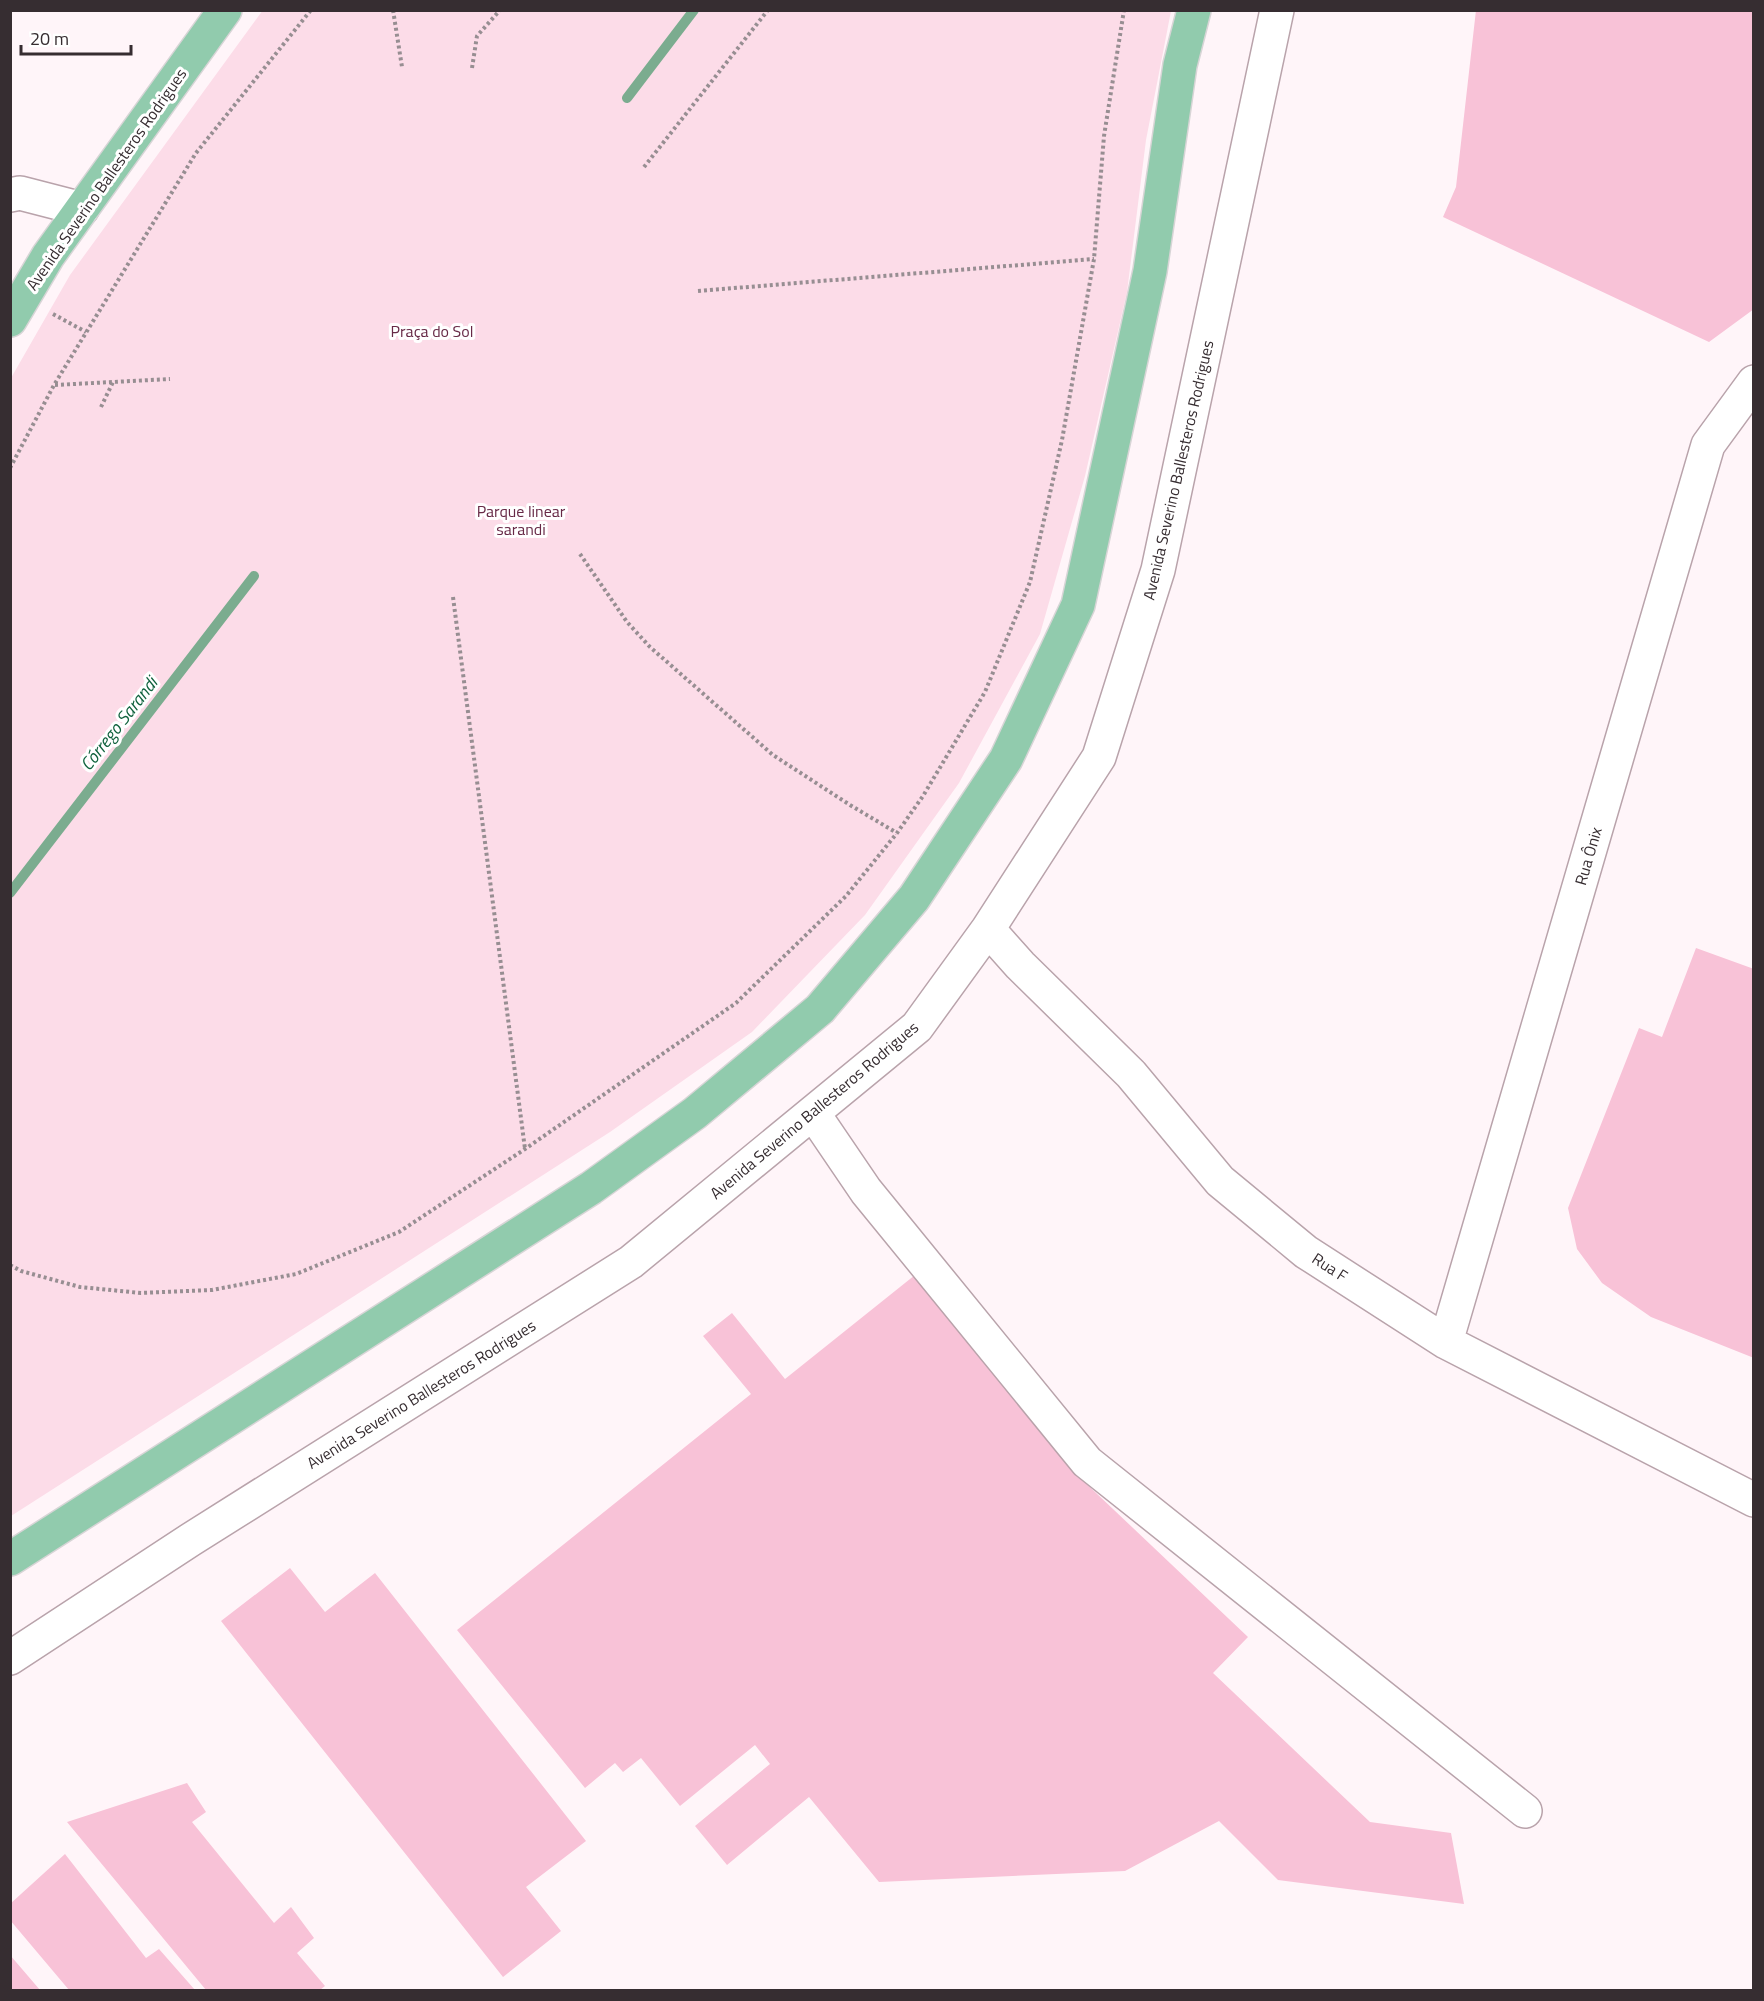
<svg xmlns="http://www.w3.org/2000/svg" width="1764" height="2001" font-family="'Titillium Web',sans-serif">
<rect width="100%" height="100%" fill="#fff5f9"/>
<!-- green -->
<path fill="#fcdce8" d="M263,10L1171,11L1146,140L1127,292L1085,476L1040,634L959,783L865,915L752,1032L610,1132L11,1516V378L70,275Z"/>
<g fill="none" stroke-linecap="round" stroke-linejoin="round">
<!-- stream -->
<path stroke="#7bac8f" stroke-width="10" d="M627,98L694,10
M10,893L254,576"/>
</g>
<!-- building -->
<path fill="#f8c2d7" d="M1476,10H1754V309L1709,342L1443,217L1456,187Z
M1696,948L1754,969V1358L1651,1317L1602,1283L1577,1249L1568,1208L1639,1028L1662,1037Z
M915,1275L1075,1473L1248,1637L1213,1673L1370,1822L1451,1833L1464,1904L1278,1880L1219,1821L1125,1871L879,1882L809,1797L727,1865L695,1826L770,1764L755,1745L680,1806L641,1758L623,1772L615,1763L585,1788L457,1630L751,1394L703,1336L732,1313L785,1379Z
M290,1568L325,1612L375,1573L586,1841L526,1887L561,1931L503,1977L221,1621Z
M187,1783L206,1812L192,1822L274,1923L291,1907L314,1938L297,1953L325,1986L320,1990H206L67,1822Z
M65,1854L146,1958L159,1949L195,1990H69L10,1920V1904Z
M10,1955L40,1990H10Z"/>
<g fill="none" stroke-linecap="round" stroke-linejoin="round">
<!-- minor casing -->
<g stroke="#b9a3ab" stroke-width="36">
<path id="minor" d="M10,195L20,193L82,209
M988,929L1020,965L1131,1074L1220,1181L1306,1252L1446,1342L1754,1500
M813,1113L866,1191L1087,1462L1525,1811
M1446,1342L1708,445L1754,382
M10,1658L190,1540L631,1262L917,1027L988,929L1099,757L1158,570L1277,10"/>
</g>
<!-- major casing -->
<g stroke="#d7d5d6" stroke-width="36">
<path id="major" d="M10,320L48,256L225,10
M10,1559L591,1188L695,1113L820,1009L914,898L1006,759L1078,605L1150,271L1180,65L1194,10"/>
</g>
<!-- path -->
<path stroke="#978e92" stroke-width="4" stroke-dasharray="3 3" stroke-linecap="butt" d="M393,10L402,67
M472,68L477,36L500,10
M644,167L768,10
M698,291L1094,259
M53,314L86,332
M55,385L170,379
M101,407L113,382
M10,468L54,385L196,153L311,10
M580,554L627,622L650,647L773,755L850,805L897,833
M453,597L525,1149
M10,1265L21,1271L80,1287L141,1293L212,1290L296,1274L399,1232L525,1149L736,1003L846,896L897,833L923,796L985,692L1030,582L1062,440L1094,259L1104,136L1124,10"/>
<!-- minor -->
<use href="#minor" stroke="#fff" stroke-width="33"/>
<!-- major -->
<use href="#major" stroke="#91cbad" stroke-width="33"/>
</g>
<g text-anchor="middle" stroke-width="6" stroke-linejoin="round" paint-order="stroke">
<!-- street labels -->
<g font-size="16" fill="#362d31" stroke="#fff">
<text transform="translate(106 179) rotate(-55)" y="6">Avenida Severino Ballesteros Rodrigues</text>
<text transform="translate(1178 470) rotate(-77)" y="6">Avenida Severino Ballesteros Rodrigues</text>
<text transform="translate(1588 856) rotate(-74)" y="6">Rua Ônix</text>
<text transform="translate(814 1110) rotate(-40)" y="6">Avenida Severino Ballesteros Rodrigues</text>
<text transform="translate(1330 1267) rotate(33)" y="6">Rua F</text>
<text transform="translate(421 1394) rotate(-32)" y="6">Avenida Severino Ballesteros Rodrigues</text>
</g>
<!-- park labels -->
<g font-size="16" fill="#672946" stroke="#fff">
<text x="432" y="337">Praça do Sol</text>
<text x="521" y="517">Parque linear<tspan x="521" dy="18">sarandi</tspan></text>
</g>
<!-- water labels -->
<g font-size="18" font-style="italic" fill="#10623d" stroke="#fff">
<text transform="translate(119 724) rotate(-52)" y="6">Córrego Sarandi</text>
</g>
</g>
<!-- border -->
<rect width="1764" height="2001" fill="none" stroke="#362d31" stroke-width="24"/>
<!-- scale -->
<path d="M21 45v9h110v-9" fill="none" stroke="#362d31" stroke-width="3"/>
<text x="30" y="45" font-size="18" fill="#362d31" stroke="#ffffff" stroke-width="4.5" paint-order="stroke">20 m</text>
</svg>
